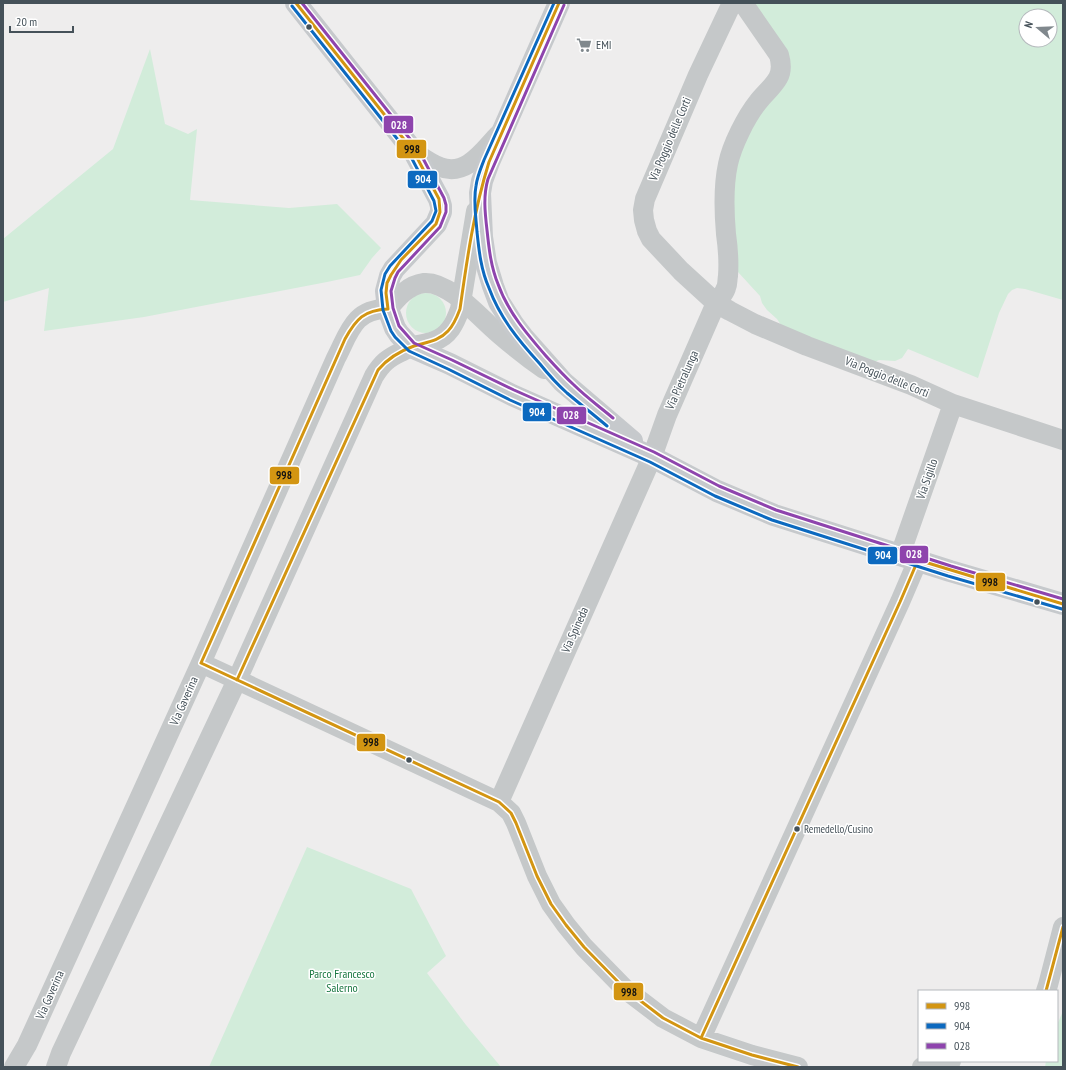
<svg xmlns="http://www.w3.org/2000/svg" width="1066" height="1070" font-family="'PT Sans Narrow',sans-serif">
<rect width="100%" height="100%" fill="#eeeded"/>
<!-- green -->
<path fill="#d2ecda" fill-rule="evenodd" d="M750,3H1063V300L1025,289L1017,288L1012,290L1008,294L999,313L978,378L908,349L902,358L895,361L879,360L872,363L783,328L777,319L767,310L762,303L760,296L738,272L721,178L782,70ZM1026,16H1050V40H1026Z
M150,49L165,124L188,134L197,129L190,200L289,208L337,204L381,248L372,258L360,275L327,282L144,317L44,331L49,288L3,302V239L113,149Z
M406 313a20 20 0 1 1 40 0a20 20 0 1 1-40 0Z
M307,847L411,889L446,956L427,973L466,1025L501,1067H209Z
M1063,1011V1067H1045L1046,1061H1057V1025Z"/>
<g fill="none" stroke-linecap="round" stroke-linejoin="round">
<!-- street -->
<path stroke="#c5c8c9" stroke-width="20" d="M732,3L698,75L645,199L643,210L644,220L647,231L651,239L681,271L716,303L730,311L755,324L807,346L911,385L953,404L1063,440
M414,152C422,157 431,164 440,167C466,177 483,151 498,135
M900,555L953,404
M201,663L499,802L511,813L516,823L537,876L551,904L566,925L584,947L625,989L663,1018L701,1038L752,1055L798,1067
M499,802L652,457L667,415L716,303C720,298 724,294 726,288C728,284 727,280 728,276C729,262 728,248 726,234C724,211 723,187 728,164C732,145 746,117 758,102C764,94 773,87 778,78C782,71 781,62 779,55L743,3
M1046,991L1048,985L1063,927
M701,1038L900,602L918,560
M14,1067L27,1045L201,663L336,358C349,333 354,308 388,309C397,298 408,285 424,283C449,281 480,318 498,333C513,346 528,358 544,369
M56,1067L61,1053L237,680L374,376C382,363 388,358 401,352C405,350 409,347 413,346C420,344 427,344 434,341C449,336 455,323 460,309L476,211
M922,1067L951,1061"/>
<!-- secondary -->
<path stroke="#c6c9cc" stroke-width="22" d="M296,3L414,152L439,199L441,206V212L436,224L394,269L390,276L386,291L388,309L395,328L399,334L411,347L450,364L512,395L652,457L717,491L774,515L950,571L1063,604
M559,3L489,162L482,181L480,193L482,237L486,263L493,286L499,302L513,324L523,337L563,382L632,441"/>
<!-- bus-1 casing -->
<g stroke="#fff" stroke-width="6">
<path id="bus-1" d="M296,3L414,152L439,199L440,212L436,224L401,260L391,275L387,283L386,293L388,309
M918,560L1063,604
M201,663L499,802L511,813L516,823L537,876L551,904L566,925L584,947L625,989L663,1018L701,1038L752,1055L798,1067
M201,663L345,339C356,319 364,310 388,309
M237,680L378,370C388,358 400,351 414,346C427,342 439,341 448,331C454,325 457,317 460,309C467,259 474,210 489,162L559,3
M1046,991L1063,927
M701,1038L900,602L918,560"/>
</g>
<!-- bus-2 casing -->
<g stroke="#fff" stroke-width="6">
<path id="bus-2" d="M554,3L484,160C481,168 477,177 476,186C473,201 476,217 477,232C479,251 481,270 489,288C500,318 519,341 540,364C548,374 557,384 567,393C580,404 594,415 607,426
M292,6L410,155L434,201L436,211L432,221L390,266L385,274L381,290L383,310L391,331L395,337L409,351L448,369L510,400L650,462L715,496L772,520L948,576L1062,609"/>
</g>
<!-- bus-3 casing -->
<g stroke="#fff" stroke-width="6">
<path id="bus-3" d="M302,3L418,149L444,198L446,205V212L440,227L398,272L395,278L391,291L393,308L399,326L414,343L452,360L514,390L654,452L719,486L776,510L951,566L1063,599
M564,5L488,179C483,196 485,213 487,230C489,249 491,267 498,284C508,312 527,334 546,356C555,366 564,376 574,385C586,397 600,407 613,418"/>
</g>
<!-- bus-1 -->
<use href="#bus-1" stroke="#d39512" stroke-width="3"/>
<!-- bus-2 -->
<use href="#bus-2" stroke="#0c69bf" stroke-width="3"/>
<!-- bus-3 -->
<use href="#bus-3" stroke="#8e44ad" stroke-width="3"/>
</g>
<!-- icons -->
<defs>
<g id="supermarket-bare" transform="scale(1.2)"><path d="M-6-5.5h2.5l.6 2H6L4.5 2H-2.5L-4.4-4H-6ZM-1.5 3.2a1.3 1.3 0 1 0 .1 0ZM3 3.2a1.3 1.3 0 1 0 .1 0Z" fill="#80888d" stroke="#fff" stroke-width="2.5" paint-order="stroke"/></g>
</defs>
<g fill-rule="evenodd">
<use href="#supermarket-bare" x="584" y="45"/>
</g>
<!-- markers -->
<g fill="#455159" stroke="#fff" stroke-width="1.5">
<circle cx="309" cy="27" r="3.5"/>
<circle cx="1037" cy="602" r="3.5"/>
<circle cx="409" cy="760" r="3.5"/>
<circle cx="797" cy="829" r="3.5"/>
</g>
<g text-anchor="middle" stroke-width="3" stroke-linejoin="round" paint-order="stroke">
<!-- bus labels -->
<g font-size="11" fill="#455159" stroke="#fff" text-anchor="start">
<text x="804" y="833">Remedello/Cusino</text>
</g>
<!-- poi labels -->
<g font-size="12" fill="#455159" stroke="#fff" text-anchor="start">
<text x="596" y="49">EMI</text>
</g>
<!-- street labels -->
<g font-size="12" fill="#455159" stroke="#fff">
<text transform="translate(670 139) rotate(-67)" y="4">Via Poggio delle Corti</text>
<text transform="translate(887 377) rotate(22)" y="4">Via Poggio delle Corti</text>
<text transform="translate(682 380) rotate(-66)" y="4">Via Pietralunga</text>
<text transform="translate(927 479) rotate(-71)" y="4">Via Sigillo</text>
<text transform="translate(575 630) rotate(-66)" y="4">Via Spineda</text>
<text transform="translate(184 701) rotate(-66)" y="4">Via Gaverina</text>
<text transform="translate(50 995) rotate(-66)" y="4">Via Gaverina</text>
</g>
<!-- park labels -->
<g font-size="12" fill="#197741" stroke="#fff">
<text x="342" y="978">Parco Francesco<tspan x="342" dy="14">Salerno</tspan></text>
</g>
</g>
<g stroke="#fff" stroke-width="1.5">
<rect x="383" y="115" width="31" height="19" rx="4" fill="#8e44ad"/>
<rect x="396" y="139" width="31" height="20" rx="4" fill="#d39512"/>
<rect x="407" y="170" width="31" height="19" rx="4" fill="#0c69bf"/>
<rect x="522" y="402" width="30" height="20" rx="4" fill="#0c69bf"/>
<rect x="556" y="406" width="31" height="19" rx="4" fill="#8e44ad"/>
<rect x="269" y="466" width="31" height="19" rx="4" fill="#d39512"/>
<rect x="899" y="545" width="30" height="19" rx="4" fill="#8e44ad"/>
<rect x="867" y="546" width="31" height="19" rx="4" fill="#0c69bf"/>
<rect x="975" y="572" width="31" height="20" rx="4" fill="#d39512"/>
<rect x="356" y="733" width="30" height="19" rx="4" fill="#d39512"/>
<rect x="613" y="982" width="31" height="19" rx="4" fill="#d39512"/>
</g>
<g font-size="11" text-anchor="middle" font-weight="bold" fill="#fff">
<text x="399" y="129">028</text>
<text x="423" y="183">904</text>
<text x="537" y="416">904</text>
<text x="571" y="419">028</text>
<text x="914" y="558">028</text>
<text x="883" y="559">904</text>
</g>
<g font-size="11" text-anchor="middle" font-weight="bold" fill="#111">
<text x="412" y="153">998</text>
<text x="284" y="479">998</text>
<text x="990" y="586">998</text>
<text x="371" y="746">998</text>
<text x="629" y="996">998</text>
</g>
<!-- border -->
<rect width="1066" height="1070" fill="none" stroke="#455159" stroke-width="8"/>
<!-- legend -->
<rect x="918" y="990" width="140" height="72" fill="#ffffff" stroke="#b5b9bd"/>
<rect x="926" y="1003" width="20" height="6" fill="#d39512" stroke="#b5b9bd"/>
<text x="954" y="1010" font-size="12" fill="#455159">998</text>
<rect x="926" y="1023" width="20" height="6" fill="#0c69bf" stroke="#b5b9bd"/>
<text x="954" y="1030" font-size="12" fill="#455159">904</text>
<rect x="926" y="1043" width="20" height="6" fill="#8e44ad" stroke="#b5b9bd"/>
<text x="954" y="1050" font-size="12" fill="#455159">028</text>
<!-- north arrow -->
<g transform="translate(1038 28) rotate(289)"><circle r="19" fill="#ffffff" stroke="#b5b9bd"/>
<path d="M0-3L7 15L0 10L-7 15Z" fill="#80888d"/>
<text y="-6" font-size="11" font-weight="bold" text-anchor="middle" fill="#455159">N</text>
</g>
<!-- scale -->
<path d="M10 26v6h63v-6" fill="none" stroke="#455159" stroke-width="2"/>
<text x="16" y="26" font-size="12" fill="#455159" stroke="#ffffff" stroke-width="3" paint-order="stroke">20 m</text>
</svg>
